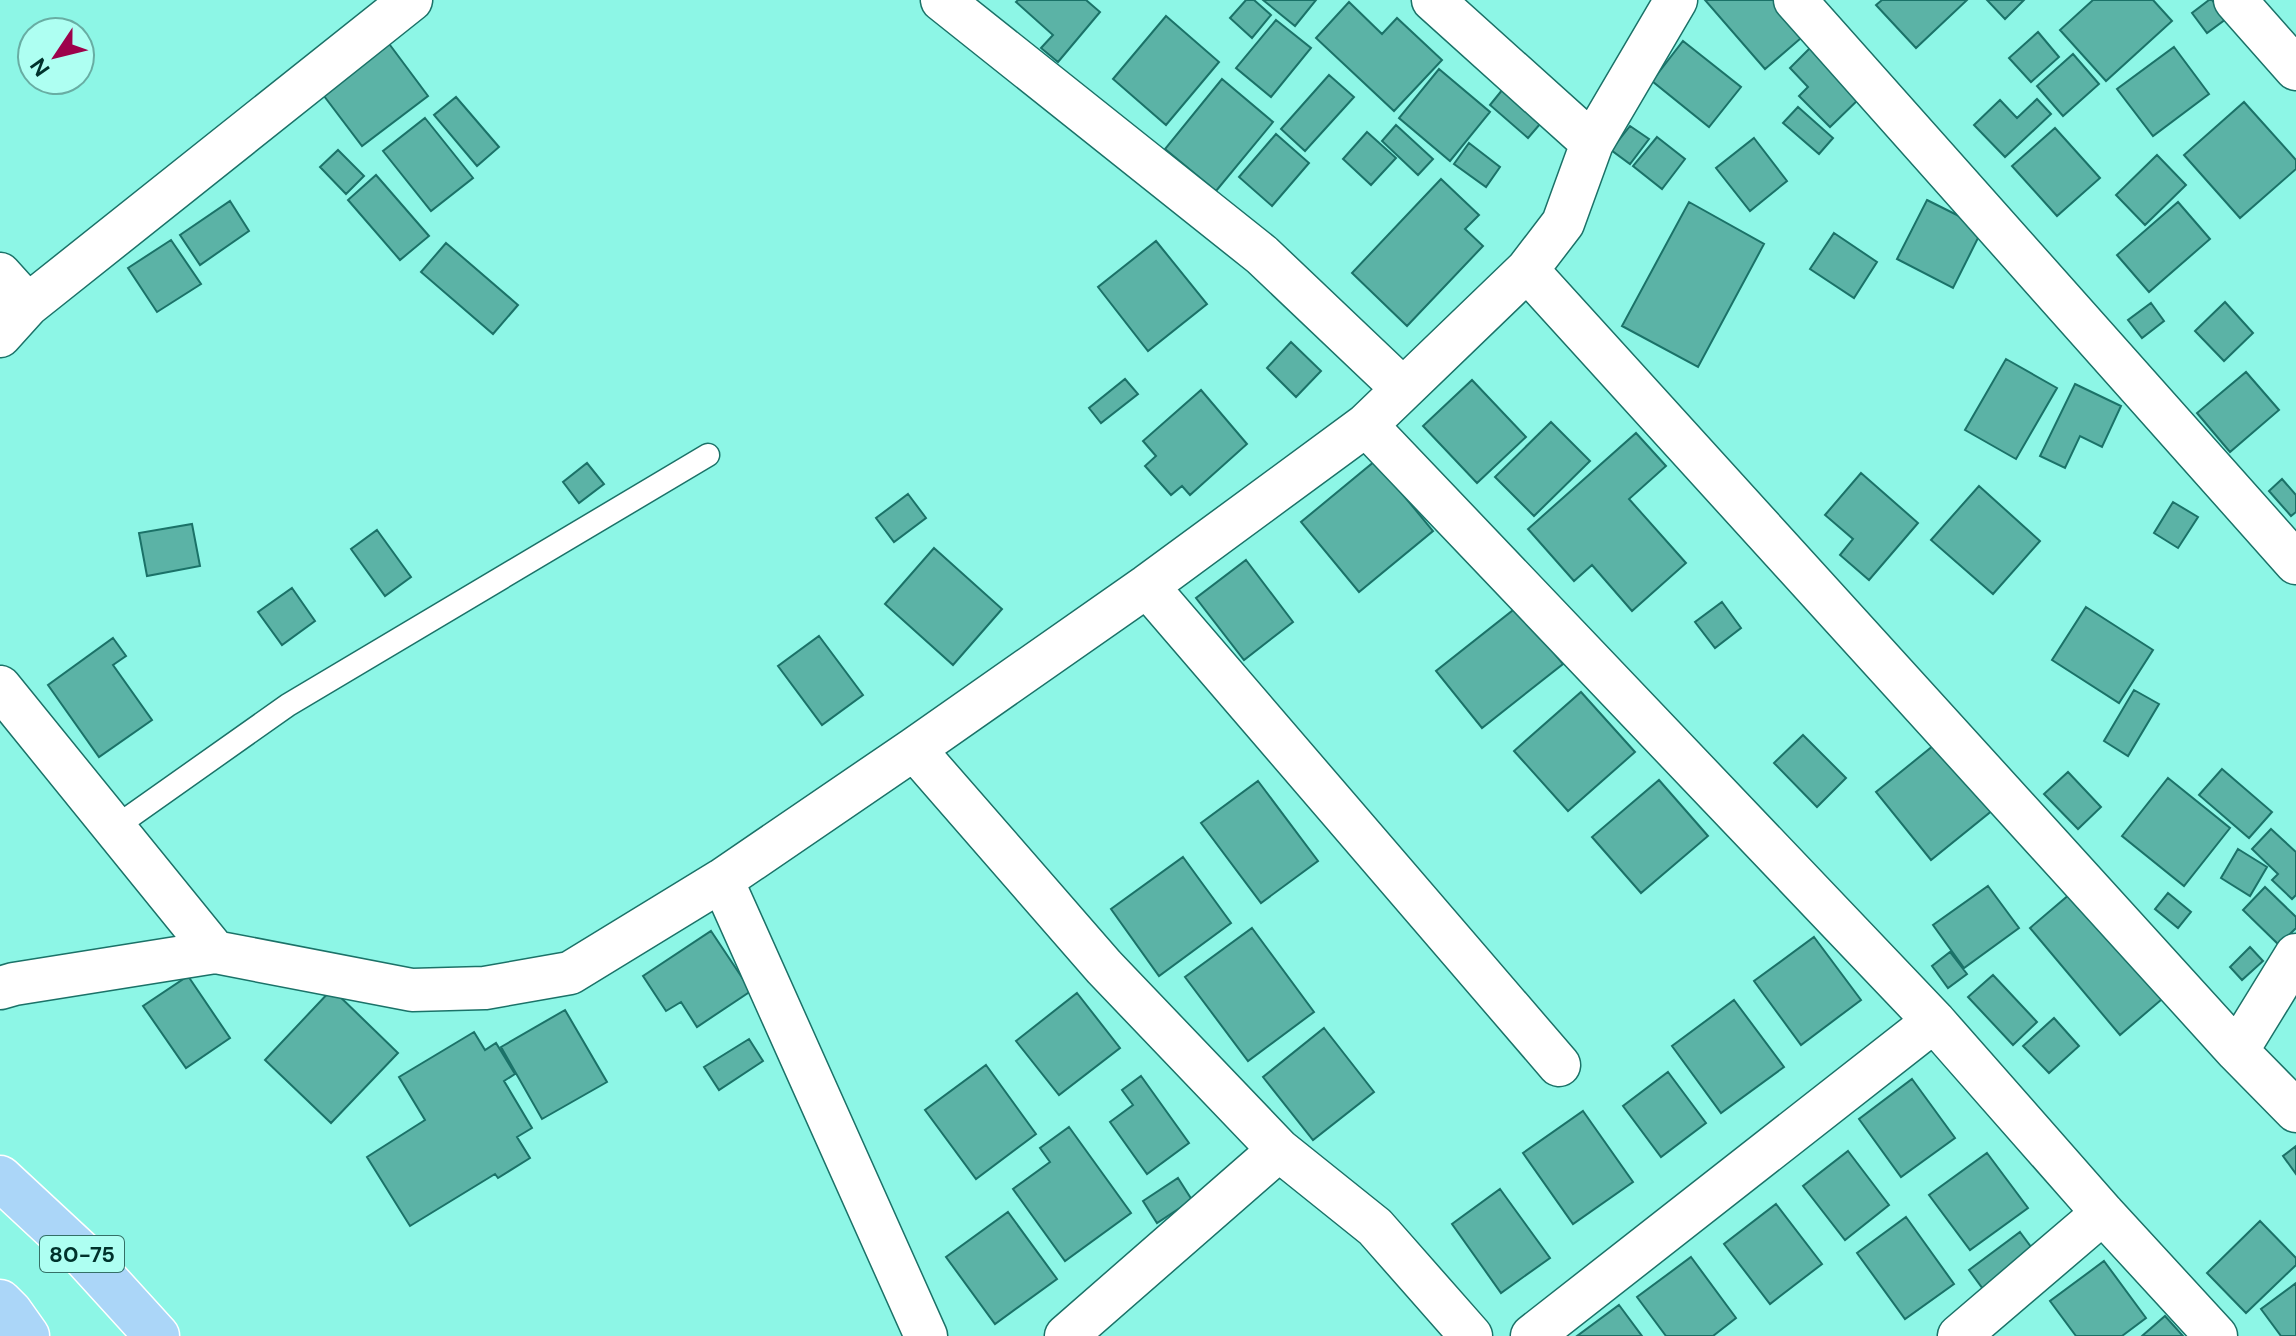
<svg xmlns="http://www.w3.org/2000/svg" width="2296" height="1336" font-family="'DM Sans',sans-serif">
<rect width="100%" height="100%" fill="#8df6e6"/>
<!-- building -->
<path fill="#5bb3a6" stroke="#1b7268" stroke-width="2" d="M1018,0H1086L1100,12L1058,62L1041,48L1053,35L1016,2Z
M1246,0H1254L1271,15L1252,38L1230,18Z
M1263,0H1316L1295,26Z
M1705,0H1780L1808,32L1765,69Z
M1882,0H1967L1916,48L1876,5Z
M1987,0H2024L2005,19Z
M2093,0H2153L2172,21L2106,81L2060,30Z
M2209,0H2212L2226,19L2207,33L2192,13Z
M1349,2L1382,34L1397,18L1442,60L1394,111L1316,38Z
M1166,16L1219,62L1166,125L1113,79Z
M1276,20L1311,48L1271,97L1236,68Z
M2038,32L2059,57L2031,82L2009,58Z
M387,41L428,96L362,146L321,92Z
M1683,41L1741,87L1709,127L1652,81Z
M1813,45L1862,96L1830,127L1799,96L1808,87L1790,68Z
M2174,47L2209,94L2153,136L2117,89Z
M2073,54L2099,84L2063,116L2037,86Z
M1439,69L1490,112L1450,161L1399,118Z
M1329,75L1354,97L1305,151L1281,129Z
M1222,79L1273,122L1216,191L1165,149Z
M1507,84L1546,117L1528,138L1490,105Z
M456,97L499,147L477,166L434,115Z
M2037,99L2051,114L2005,157L1974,125L2000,100L2017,118Z
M2244,102L2296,160V169L2240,218L2184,155Z
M1798,107L1833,138L1819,154L1783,123Z
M425,118L473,178L431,211L383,151Z
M1396,125L1433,159L1418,175L1382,141Z
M1630,126L1649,139L1630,164L1611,150Z
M2055,128L2100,178L2057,216L2012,166Z
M1367,132L1396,158L1371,185L1343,159Z
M1276,134L1309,163L1272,206L1239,177Z
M1657,137L1685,159L1662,189L1633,166Z
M1754,138L1787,181L1750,211L1716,168Z
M1469,143L1500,167L1486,187L1454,164Z
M338,150L364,176L346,194L320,167Z
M2157,155L2186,185L2145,225L2116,195Z
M376,175L429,236L400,260L348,200Z
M1441,179L1479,215L1465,229L1483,246L1407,326L1352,273Z
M1927,200L1983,228L1953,288L1897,259Z
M230,201L249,231L200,265L180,235Z
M1689,202L1764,244L1698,367L1622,326Z
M2178,202L2210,239L2149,292L2117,255Z
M1834,233L1877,262L1854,298L1810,269Z
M171,240L201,284L157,312L128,268Z
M1156,241L1207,304L1148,351L1098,287Z
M446,243L518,305L493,334L421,272Z
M2225,302L2253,333L2224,361L2195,331Z
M2151,303L2164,321L2142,338L2128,320Z
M1291,342L1321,371L1296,397L1267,368Z
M2006,359L2057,388L2016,459L1965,430Z
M2246,372L2279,410L2230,452L2197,413Z
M1125,379L1138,394L1101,423L1089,408Z
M1472,380L1526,437L1477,483L1423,426Z
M2075,384L2121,406L2102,447L2080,436L2065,468L2040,456Z
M1201,390L1247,444L1190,495L1182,486L1171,495L1145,466L1156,456L1143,441Z
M1551,422L1590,461L1534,516L1495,477Z
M1636,433L1666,466L1629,499L1686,563L1632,611L1592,565L1574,581L1528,529Z
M1375,461L1433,531L1359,592L1301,522Z
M587,463L604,484L579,503L563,482Z
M1861,473L1918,523L1869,580L1840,555L1853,539L1825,515Z
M2282,479L2296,495V512L2291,516L2269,491Z
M1979,486L2040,541L1993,594L1931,540Z
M908,494L926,518L894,542L876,518Z
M2173,502L2198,517L2178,548L2154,533Z
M192,524L200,566L147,576L139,533Z
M377,530L411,577L385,596L351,549Z
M934,548L1002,609L953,665L885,604Z
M1246,560L1293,622L1244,660L1196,598Z
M292,588L315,621L282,645L258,612Z
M1722,602L1741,628L1715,648L1695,622Z
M1517,607L1563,664L1482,728L1436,671Z
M2086,607L2153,650L2119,703L2052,660Z
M819,636L863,695L822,725L778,666Z
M113,638L126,656L113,665L152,720L99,757L48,685Z
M2134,690L2159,704L2128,756L2104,741Z
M1581,692L1635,752L1568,811L1514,751Z
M1803,735L1846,778L1817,807L1774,763Z
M1944,737L1999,805L1931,860L1876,792Z
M2222,769L2272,812L2249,838L2199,795Z
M2068,772L2101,807L2078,829L2044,794Z
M2168,778L2230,828L2184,886L2122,836Z
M1659,780L1708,836L1641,893L1592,837Z
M1258,781L1318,861L1261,903L1201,823Z
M2271,829L2296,852V895L2292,899L2272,880L2278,874L2252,849Z
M2238,849L2267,867L2250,896L2221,878Z
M1183,857L1231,923L1159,976L1111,909Z
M1988,886L2019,928L1964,968L1933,925Z
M2265,887L2296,917V928L2279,945L2243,910Z
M2077,888L2168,994L2120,1035L2030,928Z
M2168,893L2191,912L2178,928L2155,909Z
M1252,928L1314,1012L1248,1061L1185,977Z
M711,931L751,991L697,1027L681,1002L666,1011L643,976Z
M1814,937L1861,1000L1801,1045L1754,981Z
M2250,947L2263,961L2242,980L2230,967Z
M1950,952L1967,974L1948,988L1932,966Z
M1993,975L2037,1022L2013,1045L1968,997Z
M188,976L230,1038L186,1068L143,1006Z
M332,989L398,1053L331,1123L265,1060Z
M1077,993L1120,1048L1059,1095L1016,1041Z
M1734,1000L1784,1067L1721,1113L1672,1046Z
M565,1010L607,1082L542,1119L501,1047Z
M2054,1018L2079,1046L2049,1073L2023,1046Z
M1324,1028L1374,1092L1313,1140L1263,1077Z
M474,1032L485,1050L496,1043L515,1074L504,1081L532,1128L517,1137L530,1158L498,1178L495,1174L410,1226L367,1157L425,1120L399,1077Z
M749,1039L763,1061L719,1090L704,1067Z
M986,1065L1036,1134L976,1179L925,1110Z
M1668,1072L1706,1123L1661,1157L1623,1106Z
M1141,1076L1189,1143L1147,1174L1110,1122L1133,1105L1122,1090Z
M1912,1079L1955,1138L1901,1177L1859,1119Z
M1583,1111L1633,1182L1573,1224L1523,1153Z
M1069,1127L1131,1213L1065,1261L1013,1189L1050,1162L1040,1148Z
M2296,1146V1174L2283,1156Z
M1848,1151L1889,1205L1845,1240L1803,1186Z
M1987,1153L2028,1208L1970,1250L1929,1195Z
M1178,1178L1192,1200L1157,1223L1143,1201Z
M1500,1189L1550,1258L1501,1293L1452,1224Z
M1776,1204L1822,1264L1770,1304L1724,1244Z
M1008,1212L1057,1279L995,1324L946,1257Z
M1906,1217L1954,1284L1905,1319L1857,1253Z
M2260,1221L2296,1258V1265L2246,1313L2207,1273Z
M2020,1232L2034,1251L1983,1289L1969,1270Z
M1691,1257L1736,1318L1713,1336H1666L1637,1297Z
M2104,1261L2146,1318L2122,1336H2076L2050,1301Z
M2296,1283V1336H2281L2261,1309Z
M1619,1305L1642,1336H1577Z
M2165,1316L2183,1336H2142Z"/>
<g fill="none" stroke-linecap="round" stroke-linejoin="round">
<!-- service casing -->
<g stroke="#1b7268" stroke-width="25">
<path id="service" d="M114,828L288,705L708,455"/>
</g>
<!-- minor casing -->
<g stroke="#1b7268" stroke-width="45">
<path id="minor" d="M942,0L1262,255L1403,389
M1433,0L1592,143
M1795,0L2296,563
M2235,0L2296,69
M1527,270L2237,1051L2296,955
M0,274L28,305L0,336
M28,305L411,0
M1366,425L1934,1021L2103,1213L2216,1336
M1147,586L1559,1065
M0,687L215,952
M914,749L1104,967L1279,1150L1375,1227L1471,1336
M722,880L926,1336
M0,988L14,984L215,952L412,990L485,988L570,973L722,880L914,749L1147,586L1366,425L1527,270L1563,223L1592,143L1676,0
M2237,1051L2296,1111
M1066,1336L1279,1150
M1532,1336L1934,1021
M1959,1336L2103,1213"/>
</g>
<!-- trunk casing -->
<g stroke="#fff" stroke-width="47">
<path id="trunk" d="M0,1178L85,1257L157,1336
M0,1302L10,1312L27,1336"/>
</g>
<!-- service -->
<use href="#service" stroke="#fff" stroke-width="22"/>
<!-- minor -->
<use href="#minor" stroke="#fff" stroke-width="42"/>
<!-- trunk -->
<use href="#trunk" stroke="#abd6f8" stroke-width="44"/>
</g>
<g text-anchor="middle" stroke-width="6" stroke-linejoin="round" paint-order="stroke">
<!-- shield labels -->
<rect fill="#aefff2" stroke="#347067" stroke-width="2" x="40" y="1236" width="84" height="36" rx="6"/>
<g font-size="22" font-weight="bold" fill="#00322c">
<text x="82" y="1262">80-75</text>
</g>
</g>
<!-- north arrow -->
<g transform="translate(56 56) rotate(235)"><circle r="38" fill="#aefff2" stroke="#68ada3" stroke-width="2"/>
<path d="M0-6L14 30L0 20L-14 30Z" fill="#9d024b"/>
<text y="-12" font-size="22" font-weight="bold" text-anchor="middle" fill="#00322c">N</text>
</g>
</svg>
